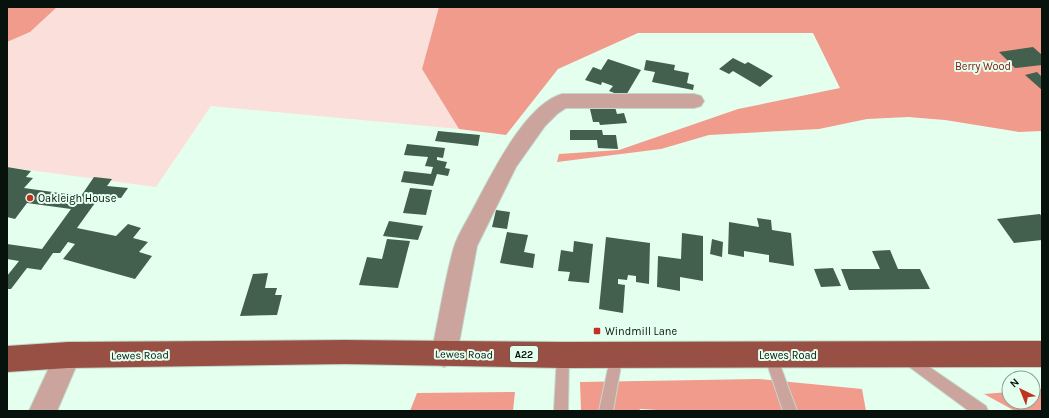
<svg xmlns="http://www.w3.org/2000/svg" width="1049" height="418" font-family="Karla,sans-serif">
<rect width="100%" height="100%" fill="#e5ffef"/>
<!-- green -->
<path fill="#fbdfda" d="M57,7H439L422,69L459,129L211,106L156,187L7,167V42L30,32Z"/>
<!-- forest -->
<path fill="#f19b8c" d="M7,7H57L30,32L7,42Z
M439,7H1042V131L1019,132L945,120L908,117L867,119L819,129L709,135L661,149L557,162L559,154L619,150L738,109L840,88L813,33H638L558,69L506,135L459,129L422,69Z
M759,379L862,389L866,411H676L640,409L639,411H581L580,382Z
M1042,389V411H1015L984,394L1009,392V402H1033V390Z
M515,392L513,411L476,410V411H410L417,393Z"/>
<!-- building -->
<path fill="#435f4e" d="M1033,47L1042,55V65L1015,68L999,52Z
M733,58L745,64L748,62L773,76L760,87L733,71L729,74L719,69Z
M608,59L641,70L625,97L609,91L613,86L602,82L601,85L585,80L593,67L601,70Z
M646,60L675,65L674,70L689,73L687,83L694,85L693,90L652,82L655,72L644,70Z
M1037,72L1042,77V90L1025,75Z
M615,107L617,114L624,113L627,123L600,125L599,122H593L590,109Z
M570,130H602L603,135H616L618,149L598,148L597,140H570Z
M438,131L480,135L478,146L435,141Z
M407,144L445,148L443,158L437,157V160L447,162L445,168L450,169L448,176L437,174L433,186L401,182L404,171L431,174L433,167L425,166L428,157L404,155Z
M7,167L31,171L26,177L33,178L24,188L81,196L94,177L112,179L107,186L128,188L121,198L100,196L77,228L116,236L128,224L141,228L133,238L148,242L139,252L152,256L135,279L63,259L75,244L68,242L60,253H53L41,270L27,268L11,289H7V276L19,261L7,259V244L42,249L71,209L27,203L15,219L7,217Z
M410,188L432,190L426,215L403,213Z
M496,210L510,212L507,229L492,227Z
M1040,214L1042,217V240L1014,243L997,219Z
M757,218L771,220L772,230L791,233L794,266L769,262V255L744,251V257L728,254L729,222L759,227Z
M389,221L423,226L418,240L383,236Z
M507,232L528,235L524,252L535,254L533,268L500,263Z
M682,233L703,236V281L680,277V291L657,287L658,256L681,259Z
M606,237L650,243L649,284L636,282V276L628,275L627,280L618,279V284L625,285L623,313L599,309Z
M387,239L410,241L398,288L359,285L367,257L382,259Z
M712,239L723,242L722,257L710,254Z
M574,241L593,244L589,283L568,281L570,272L558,271L561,250L573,252Z
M890,250L898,269H920L930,289L849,290L841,269H880L872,251Z
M833,268L841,286L821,287L814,269Z
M268,273L265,288H277L275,295H282L277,315L240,316L253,274Z"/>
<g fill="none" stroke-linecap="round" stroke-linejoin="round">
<!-- service casing -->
<g stroke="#c1d9cb" stroke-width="2">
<path id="service" d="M617,348L622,350L623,354L613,411H599L611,354L612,350Z
M563,349L568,351L569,355L568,411H554L557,355L558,351Z
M770,349L775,351L797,411H783L764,355L765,351Z
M909,353L986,406L988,411H969L904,363L902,359L904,355Z"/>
</g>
<!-- minor casing -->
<g stroke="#c1d9cb" stroke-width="2">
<path id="minor" d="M562,94H694L701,96L704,101L701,106L694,108H566L557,114L545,126L516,167L477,246L457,354L453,363L444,367L435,363L431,354C439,319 444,282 454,247C458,234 467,221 473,209C491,176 524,105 562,94Z
M68,342L77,346L81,355L57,411H29L59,346Z"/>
</g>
<!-- trunk casing -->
<g stroke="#c1d9cb" stroke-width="2">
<path id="trunk" d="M345,340L563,342L1042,341V367L563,368L345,364L68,368L7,372V346L68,342Z"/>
</g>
<!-- service -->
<use href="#service" fill="#cba49d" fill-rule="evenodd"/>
<!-- minor -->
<use href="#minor" fill="#cba49d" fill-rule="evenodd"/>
<!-- trunk -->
<use href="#trunk" fill="#985044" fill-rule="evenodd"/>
</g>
<!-- markers -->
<g fill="#c03324" stroke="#e5ffef" stroke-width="1.5">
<circle cx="30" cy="198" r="4"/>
<rect x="593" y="327" width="8" height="8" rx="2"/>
</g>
<g text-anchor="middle" stroke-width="4" stroke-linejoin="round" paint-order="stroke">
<!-- shield labels -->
<rect fill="#e5ffef" stroke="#4a5950" stroke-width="1" x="510" y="346" width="28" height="16" rx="3"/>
<g font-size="10" font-weight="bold" fill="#07120c">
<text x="524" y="358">A22</text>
</g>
<!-- park labels -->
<g font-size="11" fill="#7f1b11" stroke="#e5ffef">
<text x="983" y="70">Berry Wood</text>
</g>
<!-- poi labels -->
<g font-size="11" fill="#07120c" stroke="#e5ffef" text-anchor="start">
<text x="38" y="202">Oakleigh House</text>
<text x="605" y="335">Windmill Lane</text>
</g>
<!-- street labels -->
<g font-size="11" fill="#07120c" stroke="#e5ffef">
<text transform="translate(464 354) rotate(1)" y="4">Lewes Road</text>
<text transform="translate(140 355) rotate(-1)" y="4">Lewes Road</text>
<text x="788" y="359">Lewes Road</text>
</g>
</g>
<!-- border -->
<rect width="1049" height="418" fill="none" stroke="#07120c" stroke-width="16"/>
<!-- north arrow -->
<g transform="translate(1021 390) rotate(317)"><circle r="19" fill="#e5ffef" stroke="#8ca094"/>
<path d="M0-3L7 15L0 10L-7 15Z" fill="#c03324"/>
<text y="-6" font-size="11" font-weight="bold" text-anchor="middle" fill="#07120c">N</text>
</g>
</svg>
